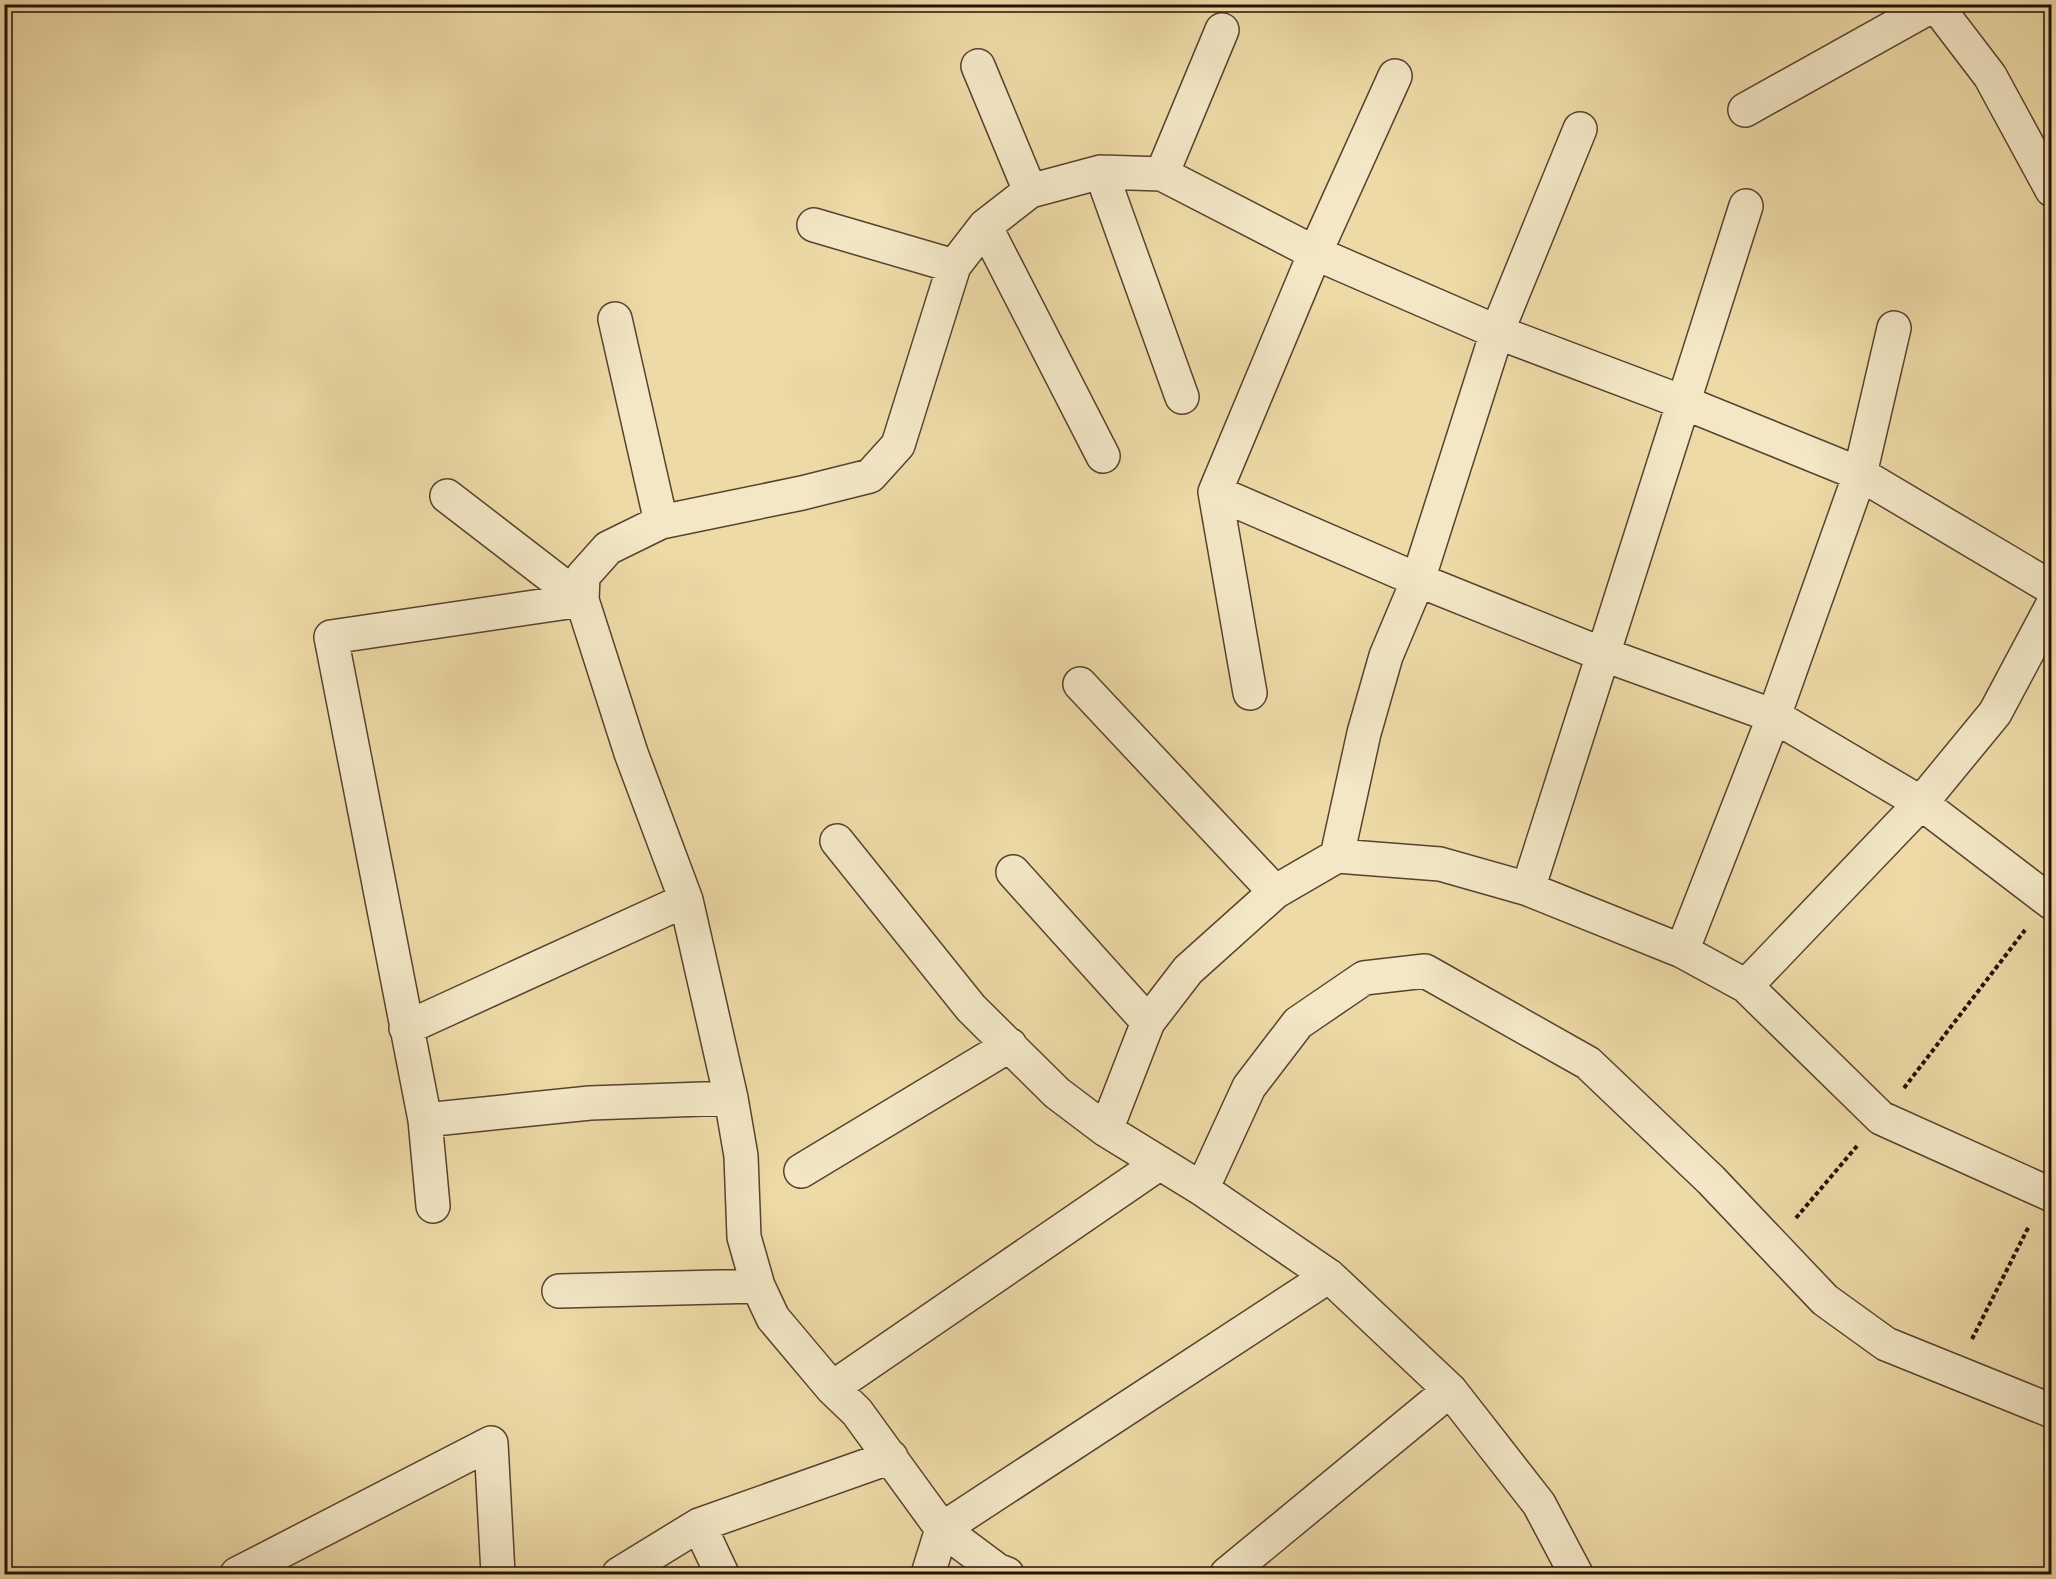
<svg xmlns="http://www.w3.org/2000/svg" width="2056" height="1579" font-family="'IM FELL English',serif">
<rect width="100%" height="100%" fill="#eddaa7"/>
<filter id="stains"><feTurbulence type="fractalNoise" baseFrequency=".00333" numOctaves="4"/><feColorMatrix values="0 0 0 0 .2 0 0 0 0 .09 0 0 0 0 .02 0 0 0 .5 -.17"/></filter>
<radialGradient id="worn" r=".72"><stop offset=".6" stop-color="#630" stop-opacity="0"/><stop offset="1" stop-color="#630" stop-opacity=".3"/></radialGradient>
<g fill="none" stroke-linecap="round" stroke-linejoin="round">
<!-- street casing -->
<g stroke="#58422e" stroke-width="36">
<path id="street" d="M978,66L1030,191
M1745,110L1935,4L1990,76L2052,190
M1101,172L1182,397
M1162,174L1222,30
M814,225L954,266
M985,226L1103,456
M615,319L661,522
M1215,492L1418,580L1602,654L1774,716L1921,803L2052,903
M447,496L582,600
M1080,684L1275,892
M1250,693L1215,492L1315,253L1395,76
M837,841L971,1008L1057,1093L1106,1130L1202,1189L1329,1276L1450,1390L1539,1504L1576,1574
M1337,856L1364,733L1386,656L1418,580L1497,332L1580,129
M1013,872L1148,1022
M1528,889C1600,661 1675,435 1746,206
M1682,951L1774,716L1860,474L1894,328
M1746,986L1921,803L1995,713L2052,606
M406,1028L686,900
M425,1120L590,1103L731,1098
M1106,1130L1148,1022L1188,970L1275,892L1337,856L1440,864L1528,889L1682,951L1746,986L1881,1118L2052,1195
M801,1171L1010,1045
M1202,1189L1249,1087L1298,1023L1364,978L1425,971L1588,1063L1711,1180L1825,1300L1886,1344L2052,1411
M433,1206L425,1120L331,637L582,600
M559,1291L758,1286
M832,1388L1160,1163
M699,1525L722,1574
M237,1574L491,1443L498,1574
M619,1574L699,1525L891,1457
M928,1574L942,1529L1329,1276
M1007,1574L997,1570L942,1529L857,1412L832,1388L773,1318L758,1286L744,1237L741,1156L731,1098L686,900L631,753L582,600L583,576L608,548L661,522L802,493L870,476L898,445L954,266L985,226L1030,191L1101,172L1162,174L1315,253L1497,332L1685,403L1860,474L2052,588
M1227,1574L1450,1390"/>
</g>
<!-- path -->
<path stroke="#271006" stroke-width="4" stroke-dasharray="4.5 3" stroke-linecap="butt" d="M1904,1088L2025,930
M1796,1218L1857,1146
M1972,1339L2029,1226"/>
<!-- street -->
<use href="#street" stroke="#f3e7c6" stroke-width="33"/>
</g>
<!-- margin -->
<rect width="2056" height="1579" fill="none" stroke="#eddaa7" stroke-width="24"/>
<rect x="6" y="6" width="2044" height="1567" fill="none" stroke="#271006" stroke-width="3"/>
<rect x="12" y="12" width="2032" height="1555" fill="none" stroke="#271006" stroke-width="1.5"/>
<rect width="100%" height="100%" filter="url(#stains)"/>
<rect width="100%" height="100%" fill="url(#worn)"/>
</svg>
